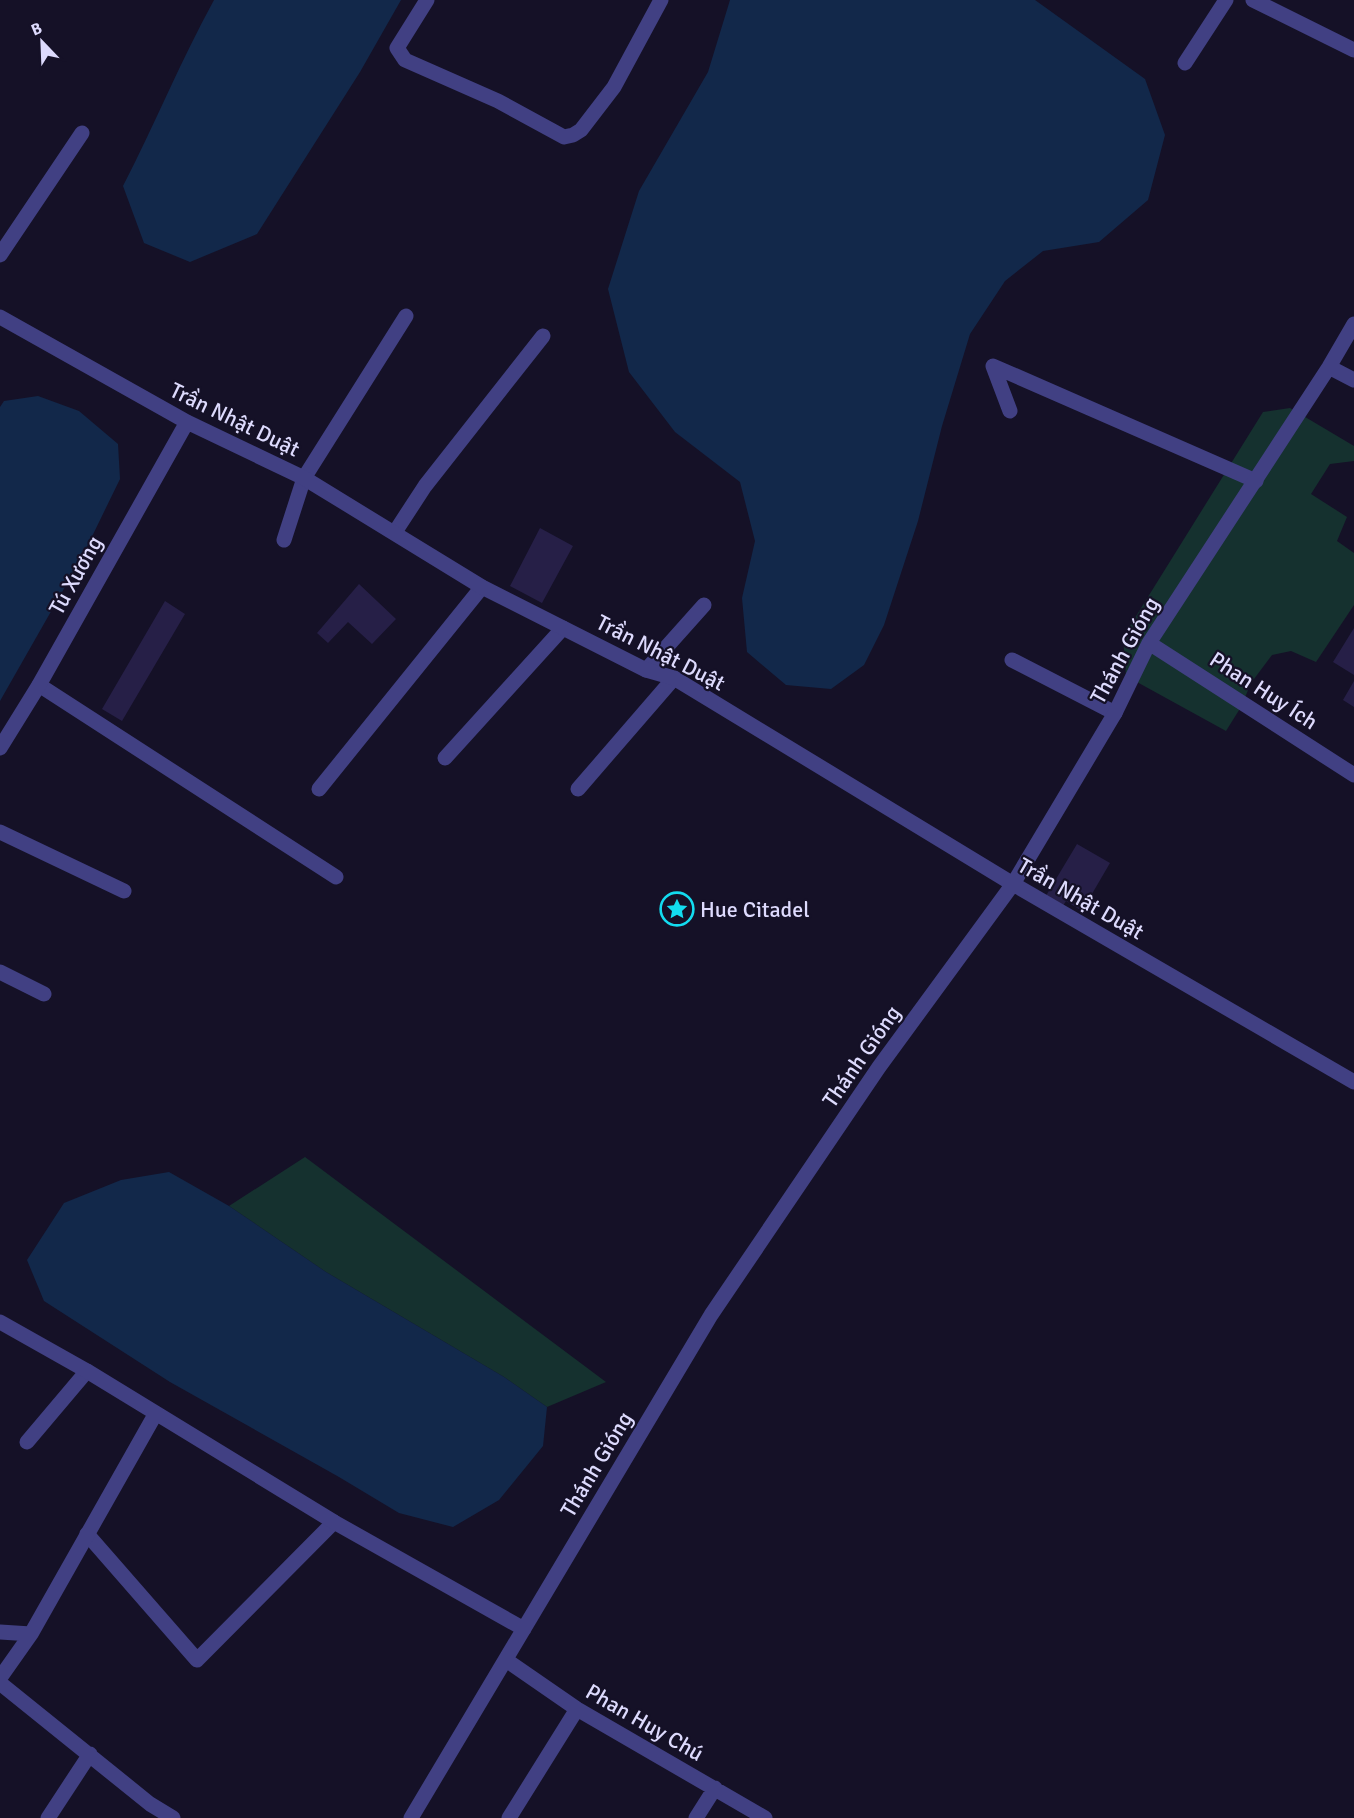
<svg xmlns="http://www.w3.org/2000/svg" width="1354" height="1818" font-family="Signika,sans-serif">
<rect width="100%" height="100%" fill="#151127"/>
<!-- green -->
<path fill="#15312f" d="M1290,408L1354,446V461L1330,464L1311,494L1347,517L1337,541L1354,553V605L1316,662L1291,651L1272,655L1251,683L1241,707L1226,731L1126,676L1123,637L1263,412Z
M305,1157L606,1382L547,1407L504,1377L326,1272L229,1206Z"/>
<!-- water -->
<path fill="#12284a" d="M214,0H401L360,72L257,234L190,262L144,243L123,186C155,124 181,60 214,0Z
M730,0H1035L1145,79L1165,135L1148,200L1099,242L1043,251L1005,281L970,334L942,426L918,521L884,625L864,665L831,689L786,685L747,652L742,598L755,541L740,482L675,432L629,372L608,289L639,191L708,72Z
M38,396L79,411L118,444L120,479L82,557L0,701V407L4,401Z
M169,1172L229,1206L326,1272L504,1377L547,1407L543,1446L499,1500L453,1527L399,1513L339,1477L170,1382L44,1301L27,1260L64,1203L121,1180Z"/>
<!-- building -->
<path fill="#261f47" d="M540,528L573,546L542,603L510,586Z
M359,584L396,619L372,644L348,622L328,643L317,633Z
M165,601L185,614L122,721L102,709Z
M1354,628V675L1333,662Z
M1354,681V707L1343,700Z
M1077,844L1110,863L1082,911L1066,901L1061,909L1044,899Z"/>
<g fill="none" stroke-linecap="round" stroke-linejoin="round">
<!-- service -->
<path stroke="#414083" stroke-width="15" d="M1185,63L1226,0
M0,255L82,133
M1010,411L993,366L1256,481
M395,532L425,486L543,336
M284,540L304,478L406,316
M1012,660L1115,713
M646,670L704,605
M39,685L336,877
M445,758L563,628
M319,789L482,587
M578,789L674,678
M0,832L124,891
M0,972L44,994
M27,1442L87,1371
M87,1534L197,1660L334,1522"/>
<!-- minor -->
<path stroke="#414083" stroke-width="15" d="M427,0L397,48L405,60L498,101L564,137L573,135L581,130L614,87L661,0
M1253,0L1354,50
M0,317L187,422L304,478L482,587L646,670L674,678L1013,884L1354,1082
M1329,367L1354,380
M1149,643L1354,775
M0,748L39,685L187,422
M0,1322L87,1371L334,1522L524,1629
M0,1632L31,1634
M506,1660L577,1709L765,1818
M0,1678L31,1634L156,1413
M0,1683L150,1804L173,1818
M48,1818L90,1754
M411,1818L711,1315L879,1067L1013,884L1115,713L1149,643L1329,367L1354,324
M509,1818L577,1709
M696,1818L715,1788"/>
</g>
<!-- icons -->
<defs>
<g id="sight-ring" transform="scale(1.725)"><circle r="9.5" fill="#151127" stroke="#13dcf0" stroke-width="1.5"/><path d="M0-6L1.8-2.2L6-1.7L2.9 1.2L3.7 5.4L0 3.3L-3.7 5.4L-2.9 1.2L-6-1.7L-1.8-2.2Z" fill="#13dcf0"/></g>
</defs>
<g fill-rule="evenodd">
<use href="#sight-ring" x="677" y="909"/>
</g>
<g text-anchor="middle" stroke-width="4.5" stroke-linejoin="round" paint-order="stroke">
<!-- street labels -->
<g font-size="22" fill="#dddafd" stroke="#151127">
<text transform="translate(235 419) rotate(26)" y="8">Trần Nhật Duật</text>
<text transform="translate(75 575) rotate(-61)" y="8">Tú Xương</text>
<text transform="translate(1124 650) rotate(-61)" y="8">Thánh Gióng</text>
<text transform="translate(661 652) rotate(27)" y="8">Trần Nhật Duật</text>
<text transform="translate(1264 690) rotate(33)" y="8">Phan Huy Ích</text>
<text transform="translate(1081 898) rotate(30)" y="8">Trần Nhật Duật</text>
<text transform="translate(861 1056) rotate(-55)" y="8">Thánh Gióng</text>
<text transform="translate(596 1464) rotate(-59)" y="8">Thánh Gióng</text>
<text transform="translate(645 1722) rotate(30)" y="8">Phan Huy Chú</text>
</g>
<!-- poi labels -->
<g font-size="22" fill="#dddafd" stroke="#151127" text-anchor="start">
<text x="700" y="917">Hue Citadel</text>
</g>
</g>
<!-- north arrow -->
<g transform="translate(42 42) rotate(337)" stroke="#151127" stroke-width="4.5" paint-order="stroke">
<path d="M0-4.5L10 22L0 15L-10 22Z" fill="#dddafd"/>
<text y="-9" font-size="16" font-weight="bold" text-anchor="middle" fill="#dddafd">B</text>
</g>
</svg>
